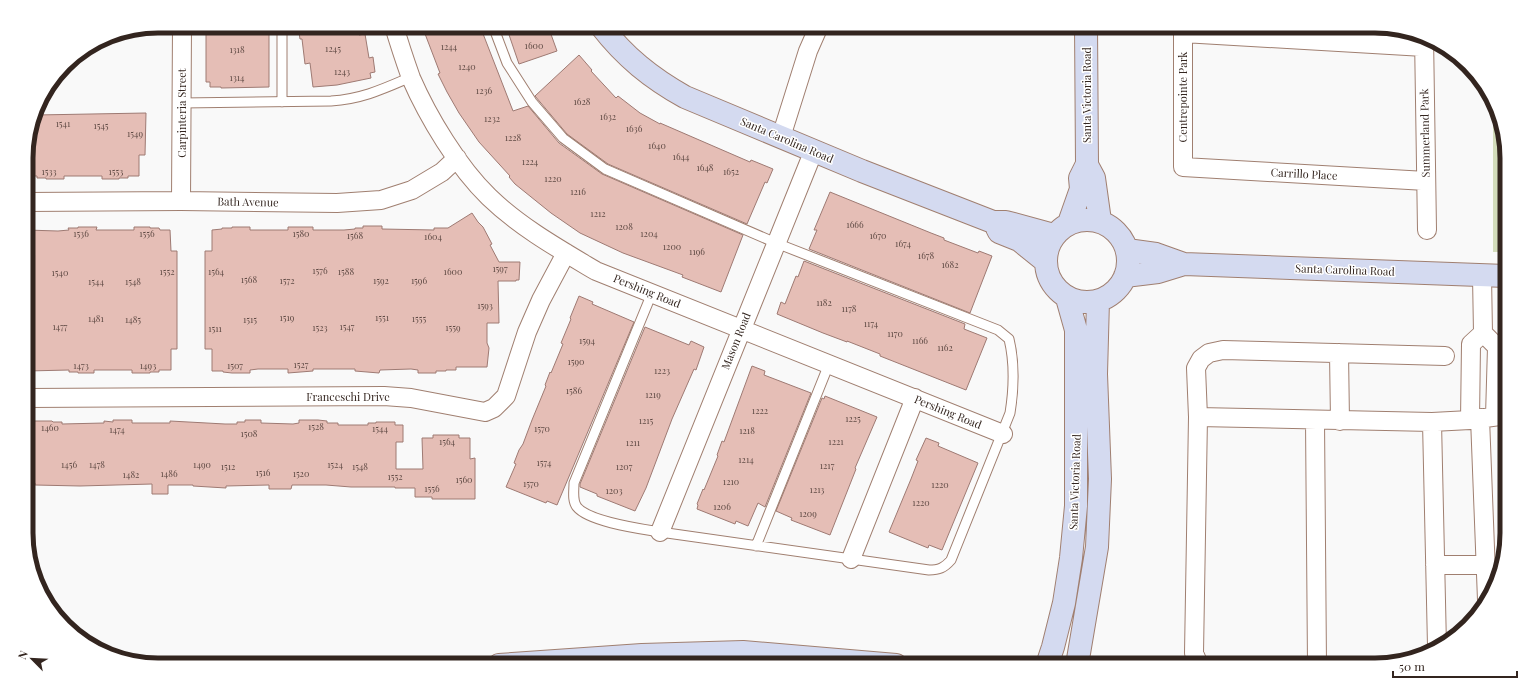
<svg xmlns="http://www.w3.org/2000/svg" width="1533" height="691" font-family="'Playfair Display',serif">
<rect width="100%" height="100%" fill="#f9f9f9"/>
<!-- green -->
<path fill="#d3dcba" d="M1493,109L1506,141V252H1493Z"/>
<!-- building -->
<path fill="#e5beb6" stroke="#9e7a73" d="M206,26H269V87L221,88V87H210V82H206Z
M298,26H358L359,35L365,34L369,58L373,57L375,72L370,73L371,78L337,85L313,87L310,63L305,64L302,39H300Z
M422,26H480L513,111L528,106L559,143L602,174L743,235L721,292L682,277L683,275L623,253L580,233L551,213L515,184L509,177L510,176L479,142L459,113L447,92L438,74L440,73Z
M506,26H548L557,51L519,64Z
M579,55L592,70L591,71L616,98L618,96L640,113L660,124V123L750,162L751,160L773,169L767,183L765,182L747,224L608,164L567,134L535,96Z
M146,113L145,155H139V176H128V178H119V179H102V176H64V179H46V178H37V176H26V149L36,115Z
M830,192L931,233L944,238V240L978,253L979,251L992,256L970,313L809,249L817,230H814Z
M472,213L478,222L483,227L492,244L490,245L499,262H520L519,280H516V281H498L499,323H487V343L489,348L487,367H456V370H446V371H436V373H418V370L411,369L380,370L379,373L355,371V369H313V371L288,373V369H258L250,370V373H232L223,372V371H212V349H205V251H212V230L222,229V228H232V227H250V230H288V227H313V230H344L355,229V228H363V226H382V229L434,230V228H448Z
M78,227H97L96,230H134V227H150V228H159L160,230H170L171,251H177V349H171V370H159V372H150V373H132V370H94V373H78V372H69V370L27,371L26,230L58,231L69,230L68,228H78Z
M804,261L965,324L964,329L987,338L966,390L880,356V354L847,341V342L823,333L777,314L781,302L785,304L796,276L798,277Z
M579,296L593,302L592,304L634,322L557,505L547,501L546,503L506,487L516,464L514,463L519,450L523,444L532,420L546,386L545,385L550,372L551,373L563,344L561,343L571,319L570,318Z
M645,327L689,345L691,341L704,347L696,370L694,369L672,419L646,488L635,511L597,496V494L580,487V484Z
M752,366L765,371L764,375L811,393L765,507L758,503L748,526L736,521L735,524L697,509L698,505L697,504L703,489L704,490L718,456L717,455L722,441L724,442Z
M825,396L877,417L855,468L856,469L830,535L791,520L792,518L776,511L822,398L824,399Z
M113,420H132V423H170V421L225,424H237V422H245V420H261V423L293,424L299,423V420H318L327,421V423H338V425H368V423H376V422H395V425H403V442H396V469H423L422,438H433V435H459V438H470V459L475,458V499H432V497H415V488H395V487H351L326,485H292L291,489H269V485L226,486V488L193,486V485H168V494H152V484L80,486L35,485V483H27V424H34V421H52L53,422H62V424L104,423V421L113,422Z
M926,438L939,443L938,446L978,463L942,550L929,545L928,548L889,532L911,479L918,461L916,460Z"/>
<g fill="none" stroke-linecap="round" stroke-linejoin="round">
<!-- lane casing -->
<g stroke="#a07f70" stroke-width="11">
<path id="lane" d="M282,26V102
M493,26L507,63L532,102L563,138L605,169L776,243L998,330L1009,339C1015,364 1014,388 1010,413L951,560C944,568 939,570 929,570L660,532C642,529 589,522 577,507C572,501 574,491 574,483L652,293
M182,103L331,101C362,99 383,89 411,77
M756,546L829,364"/>
</g>
<!-- street casing -->
<g stroke="#a07f70" stroke-width="20">
<path id="street" d="M394,26C399,43 405,61 411,78C428,117 458,167 489,197C520,227 559,249 596,271L1003,434
M1183,26V167L1426,181
M1183,33L1424,47
M1424,36L1427,230
M781,137L808,51L819,26
M181,201L182,26
M26,202L181,201L337,203L381,200L412,190L442,172L457,158
M1482,276L1483,333
M1339,353L1340,421
M27,398L384,396L411,398L485,412L494,408L506,396L527,332L541,300L566,253
M1198,417L1196,368L1201,359L1209,353L1223,350L1445,356
M1480,418L1487,600
M1315,420L1317,665
M1470,420L1471,344L1483,333L1497,347L1495,416
M1432,422L1437,646
M660,532L814,150
M851,559L915,398
M1435,565H1486
M1199,665L1194,653L1198,417L1432,422L1470,420L1507,415"/>
</g>
<!-- secondary casing -->
<g stroke="#a07f70" stroke-width="24">
<path id="secondary" d="M601,26C625,57 651,78 685,97L862,171L993,222H1006L1054,235
M1087,165L1094,178L1100,221
M1046 261a41 41 0 1 1 82 0a41 41 0 1 1-82 0Z
M1069,223L1081,189L1080,178L1087,164L1086,26
M997,228L999,232L1019,240L1045,261
M1127,250L1156,254L1184,264
M1125,276L1158,272L1184,264L1506,276
M499,665L642,655L743,652L896,665
M1047,665L1053,647L1064,603L1071,558L1076,506V330L1067,298
M1077,665L1097,547L1100,479L1096,374L1098,301"/>
</g>
<!-- lane -->
<use href="#lane" stroke="#fff" stroke-width="9"/>
<!-- street -->
<use href="#street" stroke="#fff" stroke-width="18"/>
<!-- secondary -->
<use href="#secondary" stroke="#d4daf0" stroke-width="22"/>
</g>
<g text-anchor="middle" stroke-width="3" stroke-linejoin="round" paint-order="stroke">
<!-- number labels -->
<g font-size="9" fill="#604b45">
<text x="534" y="49">1600</text>
<text x="449" y="50">1244</text>
<text x="333" y="52">1245</text>
<text x="237" y="53">1318</text>
<text x="467" y="70">1240</text>
<text x="342" y="75">1243</text>
<text x="237" y="81">1314</text>
<text x="484" y="94">1236</text>
<text x="582" y="105">1628</text>
<text x="608" y="120">1632</text>
<text x="492" y="122">1232</text>
<text x="63" y="127">1541</text>
<text x="101" y="129">1545</text>
<text x="634" y="132">1636</text>
<text x="135" y="137">1549</text>
<text x="513" y="141">1228</text>
<text x="657" y="149">1640</text>
<text x="681" y="160">1644</text>
<text x="530" y="165">1224</text>
<text x="705" y="171">1648</text>
<text x="49" y="175">1533</text>
<text x="116" y="175">1553</text>
<text x="731" y="175">1652</text>
<text x="553" y="182">1220</text>
<text x="578" y="195">1216</text>
<text x="598" y="217">1212</text>
<text x="855" y="228">1666</text>
<text x="624" y="230">1208</text>
<text x="81" y="237">1536</text>
<text x="147" y="237">1556</text>
<text x="301" y="237">1580</text>
<text x="649" y="237">1204</text>
<text x="355" y="239">1568</text>
<text x="878" y="239">1670</text>
<text x="433" y="240">1604</text>
<text x="903" y="247">1674</text>
<text x="672" y="250">1200</text>
<text x="697" y="255">1196</text>
<text x="926" y="259">1678</text>
<text x="950" y="268">1682</text>
<text x="500" y="272">1597</text>
<text x="320" y="274">1576</text>
<text x="167" y="275">1552</text>
<text x="216" y="275">1564</text>
<text x="346" y="275">1588</text>
<text x="453" y="275">1600</text>
<text x="60" y="276">1540</text>
<text x="249" y="283">1568</text>
<text x="287" y="284">1572</text>
<text x="381" y="284">1592</text>
<text x="419" y="284">1596</text>
<text x="96" y="285">1544</text>
<text x="133" y="285">1548</text>
<text x="824" y="306">1182</text>
<text x="485" y="309">1593</text>
<text x="849" y="312">1178</text>
<text x="287" y="321">1519</text>
<text x="382" y="321">1551</text>
<text x="96" y="322">1481</text>
<text x="419" y="322">1555</text>
<text x="133" y="323">1485</text>
<text x="250" y="323">1515</text>
<text x="871" y="327">1174</text>
<text x="60" y="330">1477</text>
<text x="347" y="330">1547</text>
<text x="320" y="331">1523</text>
<text x="453" y="331">1559</text>
<text x="215" y="332">1511</text>
<text x="895" y="337">1170</text>
<text x="587" y="344">1594</text>
<text x="920" y="344">1166</text>
<text x="945" y="351">1162</text>
<text x="576" y="365">1590</text>
<text x="301" y="368">1527</text>
<text x="81" y="369">1473</text>
<text x="148" y="369">1493</text>
<text x="235" y="369">1507</text>
<text x="662" y="374">1223</text>
<text x="574" y="394">1586</text>
<text x="653" y="398">1219</text>
<text x="760" y="414">1222</text>
<text x="853" y="422">1225</text>
<text x="646" y="424">1215</text>
<text x="316" y="430">1528</text>
<text x="50" y="431">1460</text>
<text x="380" y="432">1544</text>
<text x="542" y="432">1570</text>
<text x="117" y="433">1474</text>
<text x="747" y="434">1218</text>
<text x="249" y="437">1508</text>
<text x="447" y="445">1564</text>
<text x="836" y="445">1221</text>
<text x="633" y="446">1211</text>
<text x="746" y="463">1214</text>
<text x="544" y="466">1574</text>
<text x="69" y="468">1456</text>
<text x="97" y="468">1478</text>
<text x="202" y="468">1490</text>
<text x="335" y="468">1524</text>
<text x="827" y="469">1217</text>
<text x="228" y="470">1512</text>
<text x="360" y="470">1548</text>
<text x="624" y="470">1207</text>
<text x="263" y="476">1516</text>
<text x="169" y="477">1486</text>
<text x="301" y="477">1520</text>
<text x="131" y="478">1482</text>
<text x="395" y="480">1552</text>
<text x="464" y="483">1560</text>
<text x="731" y="485">1210</text>
<text x="531" y="487">1570</text>
<text x="940" y="488">1220</text>
<text x="432" y="492">1556</text>
<text x="817" y="493">1213</text>
<text x="614" y="494">1203</text>
<text x="921" y="506">1220</text>
<text x="722" y="510">1206</text>
<text x="808" y="517">1209</text>
</g>
<!-- street labels -->
<g font-size="11" fill="#33251f" stroke="#fff">
<text transform="translate(1087 95) rotate(-90)" y="4">Santa Victoria Road</text>
<text transform="translate(1183 97) rotate(-90)" y="4">Centrepointe Park</text>
<text transform="translate(182 113) rotate(-90)" y="4">Carpinteria Street</text>
<text transform="translate(1425 133) rotate(-91)" y="4">Summerland Park</text>
<text transform="translate(787 140) rotate(23)" y="4">Santa Carolina Road</text>
<text transform="translate(1304 174) rotate(3)" y="4">Carrillo Place</text>
<text transform="translate(248 202) rotate(1)" y="4">Bath Avenue</text>
<text transform="translate(1345 270) rotate(2)" y="4">Santa Carolina Road</text>
<text transform="translate(647 291) rotate(22)" y="4">Pershing Road</text>
<text transform="translate(736 341) rotate(-68)" y="4">Mason Road</text>
<text x="348" y="401">Franceschi Drive</text>
<text transform="translate(948 412) rotate(22)" y="4">Pershing Road</text>
<text transform="translate(1075 482) rotate(-88)" y="4">Santa Victoria Road</text>
</g>
</g>
<!-- crop -->
<path d="M0 0H1533V691H0ZM158 33H1375A125 125 0 0 1 1500 158V533A125 125 0 0 1 1375 658H158A125 125 0 0 1 33 533V158A125 125 0 0 1 158 33Z" fill="#fff" fill-rule="evenodd"/>
<path fill="none" stroke="#33251f" stroke-width="5" d="M158 33H1375A125 125 0 0 1 1500 158V533A125 125 0 0 1 1375 658H158A125 125 0 0 1 33 533V158A125 125 0 0 1 158 33Z"/>
<!-- north arrow -->
<g transform="translate(32 659) rotate(294)" stroke="#ffffff" stroke-width="3" paint-order="stroke">
<path d="M0-3L7 15L0 10L-7 15Z" fill="#33251f"/>
<text y="-6" font-size="11" font-weight="bold" text-anchor="middle" fill="#33251f">N</text>
</g>
<!-- scale -->
<path d="M1393 671v6h124v-6" fill="none" stroke="#33251f" stroke-width="2"/>
<text x="1399" y="671" font-size="12" fill="#33251f" stroke="#ffffff" stroke-width="3" paint-order="stroke">50 m</text>
</svg>
